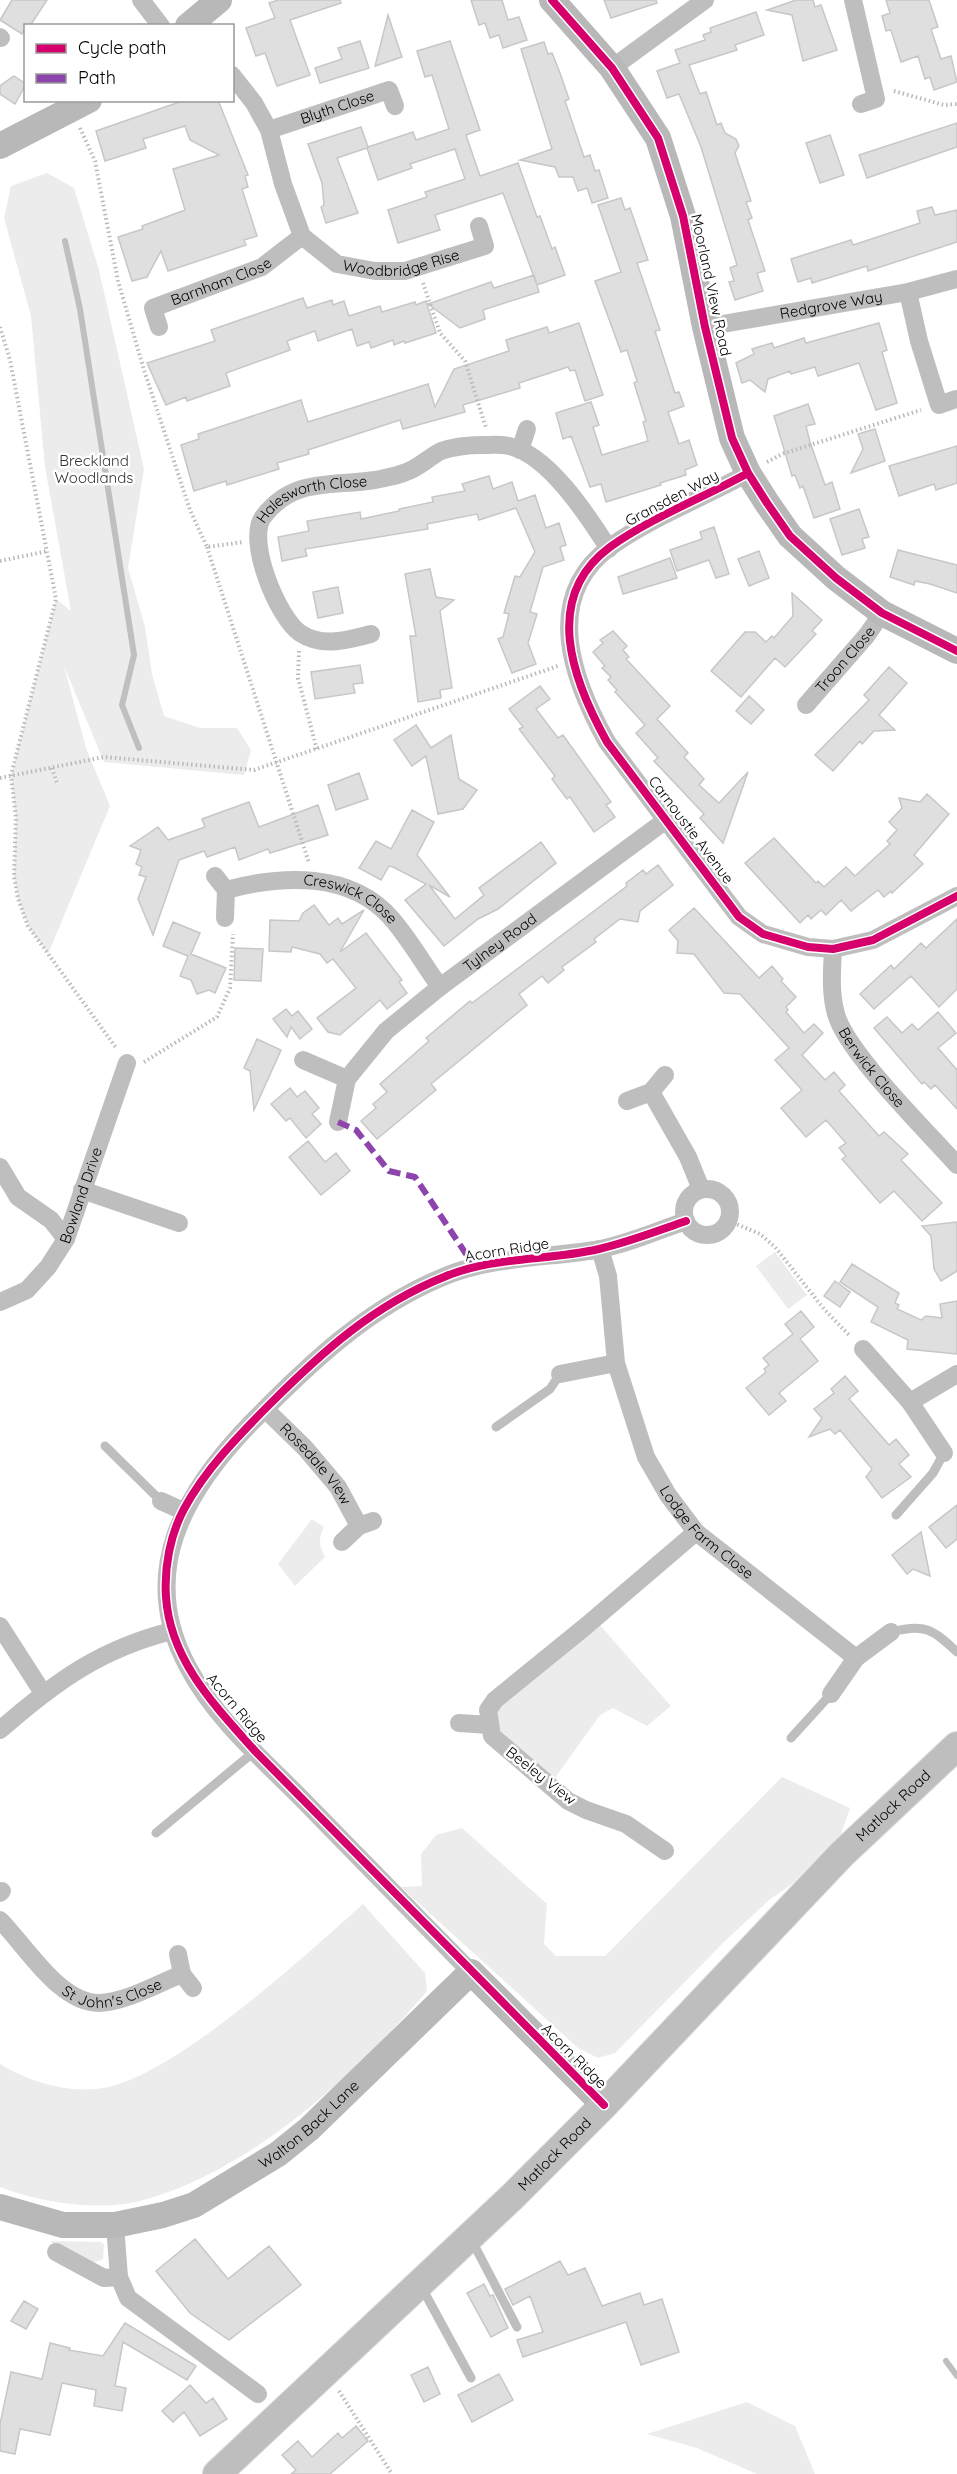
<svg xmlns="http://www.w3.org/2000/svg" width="957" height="2474" font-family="Quicksand,sans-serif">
<rect width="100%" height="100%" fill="#fff"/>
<!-- green -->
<path fill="#ececec" d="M47,173L74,188L99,270L144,469L128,568L145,627L152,674L164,716L200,728H237L251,750L244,775L104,762L64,666L86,748L110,806L48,954L28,926L18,899L14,876L16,818L11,775L56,599L71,611L45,467L31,316L4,218L11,186Z
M775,1252L807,1295L788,1309L756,1266Z
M312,1519L324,1527C318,1539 319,1545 325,1557L295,1586L278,1564Z
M598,1623L671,1706L647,1726L613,1708L600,1715L552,1782L498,1732L494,1709Z
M782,1777L850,1808L841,1834L792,1884L769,1900L725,1941L615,2053L598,2058L578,2048L401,1887L422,1886L421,1854L436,1835L462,1828L547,1904L544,1944L556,1956H605Z
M363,1904L425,1973L427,1991C355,2075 252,2170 144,2200C101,2212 41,2203 0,2187V2064C28,2081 63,2092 96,2089C167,2084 308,1953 363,1904Z
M50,2241L101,2242L104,2244L103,2259L88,2265Z
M747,2402L795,2426L815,2474H757L697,2448L647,2434Z"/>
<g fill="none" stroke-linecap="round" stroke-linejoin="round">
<!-- stream -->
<path stroke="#bfbfbf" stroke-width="6" d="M65,241L80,309L134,655L122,705L139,748
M946,2361L957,2376"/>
</g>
<!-- building -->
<path fill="#dfdfdf" stroke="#c7c7c7" stroke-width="1.5" d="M12,0H47L30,26H26L22,34L0,20Z
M278,0H340L341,3L290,20L310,75L277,86L265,53L256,56L246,28L275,18L269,3Z
M471,0H502L508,20L519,17L527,40L503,48L499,35L490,38L485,23L479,25Z
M604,0H656L657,3L611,18Z
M796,0H813L815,7L821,5L837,50L803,61L792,15L767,10Z
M886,0H929L938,27L931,29L941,59L951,56L957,82L934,90L930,77L925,79L918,56L901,62L891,30L886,31L882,16L890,13Z
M756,12L764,35L735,45L737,50L689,65L700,94L706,92L717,125L721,123L725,133L736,139L739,146L735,153L751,201L746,202L752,218L748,220L765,271L757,273L763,291L735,300L729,282L734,281L730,268L737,265L701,147L679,94L667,98L657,71L680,63L675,50L705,40L703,35L711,32L710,28Z
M388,15L402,57L375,66Z
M360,41L369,68L320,83L315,68L342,59L338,48Z
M450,41L480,130L466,135L480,176L518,163L537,217L540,216L552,249L555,247L565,275L537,285L503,193L435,215L440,230L398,243L388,210L427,197L425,192L465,179L455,149L410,164L412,168L378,180L367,148L337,158L358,213L326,223L321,207L324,205L322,183L308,144L361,127L368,147L413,132L416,140L449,129L432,75L425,77L417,51Z
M544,42L548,54L552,53L560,73L569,99L565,101L584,157L590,155L595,171L599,170L608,198L592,203L587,188L578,191L573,177H559L555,167L520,160L552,149L521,49Z
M14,76L26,84L15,104L0,94V86Z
M185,100H218L248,175L245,176L248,187L242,189L257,236L244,240L246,245L168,271L161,251L147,277L132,281L118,237L143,229L142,226L185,210L173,169L219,155L190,140L185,126L143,139L146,148L105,161L96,131Z
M957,123V147L867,178L859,155Z
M830,135L844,175L820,183L806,143Z
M621,198L625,210L630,208L648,260L637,263L660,330L655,331L675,393L679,392L684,406L668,412L679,444L689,440L697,465L685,470L686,475L660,483L661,485L606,502L601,484L590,487L571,436L563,439L556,413L591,402L599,425L593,427L602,455L648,441L643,422L646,421L634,383L637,381L627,350L621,352L595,281L621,272L598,205Z
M932,207L935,215L957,210V242L868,271L867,266L812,283L811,278L798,282L791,259L851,240L853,245L920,223L917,211Z
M534,275L539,292L483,310L485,319L460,328L428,304L491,282L494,288Z
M303,298L307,308L332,300L333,305L344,301L349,316L380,306L382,312L415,302L416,305L426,301L436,333L405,343L404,341L394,345L393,340L371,348L369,342L357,346L352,329L318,341L315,331L287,341L290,350L226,373L230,386L187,401L186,397L166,405L147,363L215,341L211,330Z
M579,323L603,395L585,401L575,370L570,371L568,367L519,383L520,388L463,405L465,412L403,429L400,420L308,450L309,454L277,463L279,469L227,485L226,481L194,491L181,445L199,439L198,434L301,400L308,422L428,384L435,407L454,369L509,351L506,340L547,327L549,333Z
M879,323L887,350L882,352L897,403L876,410L859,363L818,376L815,367L791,374L790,371L768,379L765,392L750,380L742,383L736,363L754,354L752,349L772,343L774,348L804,338L806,343Z
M808,404L815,424L806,426L810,442L825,485L832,482L840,509L814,518L803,486L800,488L795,475L792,476L774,416Z
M875,429L885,461L851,473L863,449L858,434Z
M957,446V483L936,490L934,484L899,496L889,466Z
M489,476L493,489L512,482L518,501L535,495L546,528L559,523L566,545L560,547L564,560L543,567L530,612L537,614L528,643L536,664L512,673L498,639L503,637L509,614L504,613L515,576L520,577L535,552L516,508L479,520L477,514L427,524L428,529L305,549L307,556L282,561L278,537L309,531L307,521L360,512L361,519L399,511V509L433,502L432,497L465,491L462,484Z
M859,509L869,537L862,539L865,548L842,555L830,519Z
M714,527L729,574L716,578L709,560L677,571L670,550L702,539L700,532Z
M898,550L957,565V593L930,584L915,581L914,585L890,577Z
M759,551L769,578L749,586L738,559Z
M670,558L677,578L623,594L618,577Z
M430,569L436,597L454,600L440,611L452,688L440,690L441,698L418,702L410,636H416L405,574Z
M338,587L343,613L318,618L313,592Z
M792,593L822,620L812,631L816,634L785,667L775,658L741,697L711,671L745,632H755L766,642L772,636L774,638L793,616Z
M613,631L627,646L623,650L629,657L626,659L670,706L657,719L688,753L684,757L704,779L699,785L719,803L748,772L723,843L700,818L704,814L654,761L658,758L636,733L645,725L615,692L617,690L608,680L611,677L602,668L605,666L593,652L603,643L600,640Z
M360,665L363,683L353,684L355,693L315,699L311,672Z
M889,667L907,683L879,715L895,730L874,731L862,744L860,741L833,771L815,755L869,700L864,695Z
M540,686L550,699L536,709L558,738L563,735L611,802L606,805L615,817L594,832L570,797L567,799L552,779L555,776L519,729L523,727L509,709Z
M749,696L764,710L751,724L736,711Z
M416,725L431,748L451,735L459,779L477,790L463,809L438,814L426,756L412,766L394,740Z
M359,773L368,799L336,810L328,785Z
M927,794L949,814L914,855L923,864L892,893L891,891L884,897L878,890L851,911L841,900L826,915L821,910L811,919L808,915L800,923L745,863L774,838L816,883L818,881L824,887L846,867L855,876L890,844L887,841L897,830L889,822L902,808L899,798L920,802Z
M249,802L259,827L318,805L328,835L270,853L268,849L239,860L235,847L207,857L204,851L179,860L153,935L138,899L146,877L139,875L142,867L136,864L141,850L130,846L158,827L168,840L205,827L202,819Z
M412,810L434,822L417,855L450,897L429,885L455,919L484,895L479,888L541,842L556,863L498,909L478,919L444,946L405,900L426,884L393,867L389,866L381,880L359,868L376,841L391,849Z
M658,865L673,885L640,911L638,922L620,919L594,939L596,942L562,967L564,970L548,983L542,976L519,994L527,1005L431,1084L436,1090L377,1139L361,1121L376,1108L373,1104L387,1092L380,1084L429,1041L426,1038L470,1001L472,1003L627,886L626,883L643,870L646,874Z
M314,905L329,925L338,918L342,924L364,910L340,952L366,933L402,980L399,982L407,993L387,1009L380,1000L340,1035L328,1032L317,1018L356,988L333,959L327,963L320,954L292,947L291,952L269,951L270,920L299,921L303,913Z
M694,908L759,978L772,966L783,979L781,981L796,997L786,1007L788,1010L786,1012L804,1033L814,1024L823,1033L802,1055L825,1080L834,1072L845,1085L839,1091L879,1136L884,1132L908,1154L901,1160L942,1203L922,1221L894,1191L880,1203L842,1159L846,1156L839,1148L846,1143L826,1120L806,1137L781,1108L802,1090L775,1060L789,1048L740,994L724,993L694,954L677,953L678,941L669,930Z
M957,919V989L939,1007L911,976L874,1009L860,994L891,965L894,969L921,943L926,948Z
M173,922L200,933L191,954L226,968L215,993L209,990L197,994L191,980L180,976L188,956L163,946Z
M235,948L263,949L261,981L234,980Z
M286,1009L292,1016L298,1011L312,1029L300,1039L291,1027L287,1037L273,1019Z
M938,1012L956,1033L938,1048L957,1070V1109L935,1085L931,1089L924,1082L922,1084L874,1028L887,1017L902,1033L912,1024L918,1030Z
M257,1039L281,1050L254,1110L250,1071L244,1068Z
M290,1088L297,1097L305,1091L319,1108L312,1114L321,1124L306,1138L290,1118L286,1121L271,1104Z
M308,1141L325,1162L336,1153L350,1171L321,1195L289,1157Z
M957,1222V1271L941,1281L934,1269L931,1236L922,1226Z
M852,1264L899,1293L895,1303L899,1305L897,1309L921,1320L926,1316L942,1318L940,1304L957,1301V1354L907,1349L908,1340L871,1322L878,1307L840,1282Z
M835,1281L850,1292L840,1307L824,1296Z
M801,1311L814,1327L800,1339L818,1361L779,1393L786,1401L769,1415L746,1388L766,1372L764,1369L769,1365L763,1358L793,1334L785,1324Z
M845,1376L858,1391L849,1399L889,1445L896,1439L909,1455L899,1464L911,1477L882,1498L866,1477L872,1469L840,1430L835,1434L830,1429L809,1437L822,1418L814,1409L834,1393L831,1389Z
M957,1505V1539L946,1548L929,1527Z
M921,1532L930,1576L913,1569L907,1574L892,1555Z
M195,2239L228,2279L269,2246L301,2285L229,2340L190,2313L156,2271Z
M560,2261L568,2275L585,2268L602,2306L640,2293L644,2305L662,2299L679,2352L641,2365L626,2322L523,2357L517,2340L543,2332L530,2296L513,2305L505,2289Z
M484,2284L490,2296L493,2295L508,2328L491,2337L467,2293Z
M24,2301L38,2309L26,2329L11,2321Z
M125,2323L196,2366L187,2380L123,2342L115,2386L126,2388L122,2411L94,2406L96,2390L62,2383L50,2435L20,2429L15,2454L0,2451V2424L11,2372L42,2379L50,2343L70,2348L69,2350L103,2356Z
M428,2367L440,2394L424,2402L411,2375Z
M499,2374L513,2400L472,2422L458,2395Z
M190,2385L206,2403L213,2398L227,2419L200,2436L184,2412L173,2422L162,2411Z
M356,2426L368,2441L330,2474H291L296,2470L282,2455L298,2441L312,2457L338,2433L342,2438Z"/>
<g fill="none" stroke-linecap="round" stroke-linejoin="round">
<!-- primary casing -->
<g stroke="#dbdbdb" stroke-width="30">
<g id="primary">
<path id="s15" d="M217,2474L512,2197L604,2105L842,1854L957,1746"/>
</g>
</g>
<!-- path -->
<path stroke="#b9b9b9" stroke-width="4" stroke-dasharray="1.5 3" stroke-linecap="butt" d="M894,91L944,105L957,104
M80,128L95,161L118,281L144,370L190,510L207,547L243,542
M423,283L440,333L465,361L486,428
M0,327L10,360L56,599L11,775L16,818L14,876L18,899L28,926L117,1049
M767,462L782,454L921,410
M207,547L309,863
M0,561L48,551
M299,651L298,678L317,750
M52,768L57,783
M0,778L104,757L254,770L558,666
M144,1062L217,1017L230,988L233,934
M729,1221L760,1234L775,1247L824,1309L850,1336
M339,2391L392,2474"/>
<!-- lane -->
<path stroke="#bebebe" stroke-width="9" d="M496,1427L550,1389L560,1374
M105,1446L161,1501
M896,1515L933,1473L944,1453
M891,1632C925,1623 932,1629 957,1652
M791,1738L831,1694
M156,1833L255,1751
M471,2239L517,2327
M421,2286L471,2378"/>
<!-- street -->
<g stroke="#bebebe" stroke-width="18">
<path d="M141,0L161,26"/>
<path d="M853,0L876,99L861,104"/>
<path d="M0,37L1,38"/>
<path d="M612,68L705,0"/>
<path id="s1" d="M232,75L254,103L269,130L283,184L302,236L337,264L375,271H405L485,246L479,226"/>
<path id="s2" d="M269,130L389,90L395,106"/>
<path d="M908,292L919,341L939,405L956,399"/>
<path id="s3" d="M159,327L153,308L262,267L302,236"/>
<path id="s4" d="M705,327L908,292L957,279"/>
<path d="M520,450L527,429"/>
<path d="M748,473C703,498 652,517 610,547C541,598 573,681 607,742L739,917L763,934L808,947L833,949L873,940L957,896"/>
<path id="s5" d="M371,634C347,640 323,648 300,633C278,618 246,541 263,517C293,477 331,487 375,480C385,478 397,476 406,472C419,468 429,457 441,451C453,447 469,445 482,445C490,445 501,444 509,446C548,454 588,516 609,549"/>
<path id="s6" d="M806,705L867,635L882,613"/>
<path d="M215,876L226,890L225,918"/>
<path id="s7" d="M226,890C281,875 351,871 392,919C410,940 424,965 440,987"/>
<path id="s8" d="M833,949C832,970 830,993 836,1014C847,1053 927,1131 957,1165"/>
<path d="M303,1060L347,1079"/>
<path d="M651,1092L688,1157L701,1189"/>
<path d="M627,1101L651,1092L665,1075"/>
<path id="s9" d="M338,1122L347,1079L386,1031L440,987L666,820"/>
<path d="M0,1167L18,1197L51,1220L66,1239"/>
<circle cx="707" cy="1212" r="23"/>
<path d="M82,1190L179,1223"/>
<path id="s10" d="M600,1249L608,1276L616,1363L646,1457L668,1495L696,1532L856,1658"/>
<path id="s11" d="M0,1302L27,1290L48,1267L66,1239L127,1063"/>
<path d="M863,1349L910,1402L944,1453"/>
<path d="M560,1374L616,1363"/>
<path d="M910,1402L957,1374"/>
<path id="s12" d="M265,1409L305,1448L338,1487L359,1526"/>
<path d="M161,1501L183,1511"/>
<path d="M342,1542L359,1526L373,1521"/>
<path d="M0,1626L43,1693"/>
<path d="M831,1694L856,1658L891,1632"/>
<path d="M459,1723L489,1725"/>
<path d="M0,1730C55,1682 100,1649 172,1631"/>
<path d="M665,1851L626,1824L586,1810L568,1801L492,1736L488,1710L495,1700L586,1626L696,1532"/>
<path d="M0,1893L2,1891"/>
<path id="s13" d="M0,1920C26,1946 59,2003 99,2003C126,2002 157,1984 182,1974"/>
<path d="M178,1954L182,1974L193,1988"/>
<path d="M471,1972C414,1914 357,1856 300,1797C261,1758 214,1717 188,1667C137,1573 184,1492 251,1423C309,1364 366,1309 443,1277C490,1257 545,1258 595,1250C625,1245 656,1231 686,1221"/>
<path d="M115,2225L119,2277L128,2298L258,2394"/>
<path d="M56,2252L104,2278L119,2277"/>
</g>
<!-- secondary -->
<g stroke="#b8b8b8" stroke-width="26">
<path d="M552,0L612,68L658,138L683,216L705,327L732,438L748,473L767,503L790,536L836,578L882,613L957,651"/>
<path d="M188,26L219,0"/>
<path d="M0,146L89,100"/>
<path id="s14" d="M0,2207L63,2225H115L163,2215L194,2205L278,2154L309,2129L471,1972L604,2105"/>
</g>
<!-- primary -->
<use href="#primary" stroke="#bebebe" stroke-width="28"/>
<!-- quiet -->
<path stroke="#8e44ad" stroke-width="6" stroke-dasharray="12 6" stroke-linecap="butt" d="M338,1122L356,1130L389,1171L415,1177L474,1266"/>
<!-- cycleway casing -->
<g stroke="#fff" stroke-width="11">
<path id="cycleway" d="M552,0L612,68L658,138L683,216L705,327L732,438L748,473L767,503L790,536L836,578L882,613L957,651
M748,473C703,498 652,517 610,547C541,598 573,681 607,742L739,917L763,934L808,947L833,949L873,940L957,896
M604,2105L255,1751C215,1706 170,1660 166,1597C164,1568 170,1535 184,1509C205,1470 238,1436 270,1404C322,1352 374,1305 444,1277C493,1256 548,1261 599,1249C629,1242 657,1231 686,1221"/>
</g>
<!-- cycleway -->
<use href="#cycleway" stroke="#d6006c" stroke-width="8"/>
</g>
<g text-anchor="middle" stroke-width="5" stroke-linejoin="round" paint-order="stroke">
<!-- street labels -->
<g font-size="15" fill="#000" stroke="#fff">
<text dy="5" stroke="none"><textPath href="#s2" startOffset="72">Blyth Close</textPath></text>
<text dy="5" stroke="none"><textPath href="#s1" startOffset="288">Woodbridge Rise</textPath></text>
<text dy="5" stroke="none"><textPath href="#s3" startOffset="93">Barnham Close</textPath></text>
<text transform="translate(711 285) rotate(78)" y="5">Moorland View Road</text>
<text dy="5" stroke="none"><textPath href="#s4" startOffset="128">Redgrove Way</textPath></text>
<text transform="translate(672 498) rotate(-28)" y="5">Gransden Way</text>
<text dy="5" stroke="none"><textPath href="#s5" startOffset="256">Halesworth Close</textPath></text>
<text dy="5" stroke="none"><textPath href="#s6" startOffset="60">Troon Close</textPath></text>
<text transform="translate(691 830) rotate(53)" y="5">Carnoustie Avenue</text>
<text dy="5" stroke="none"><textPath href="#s7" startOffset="130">Creswick Close</textPath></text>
<text dy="5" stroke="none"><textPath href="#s9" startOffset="250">Tylney Road</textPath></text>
<text dy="5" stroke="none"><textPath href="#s8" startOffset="130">Berwick Close</textPath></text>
<text dy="5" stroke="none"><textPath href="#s11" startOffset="140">Bowland Drive</textPath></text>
<text transform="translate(507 1250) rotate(-9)" y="5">Acorn Ridge</text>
<text dy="5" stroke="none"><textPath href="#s12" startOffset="75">Rosedale View</textPath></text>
<text dy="5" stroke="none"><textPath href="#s10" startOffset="312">Lodge Farm Close</textPath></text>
<text transform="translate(237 1708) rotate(50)" y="5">Acorn Ridge</text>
<text transform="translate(541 1776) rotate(38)" y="5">Beeley View</text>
<text dy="5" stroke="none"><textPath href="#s15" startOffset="951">Matlock Road</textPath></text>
<text dy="5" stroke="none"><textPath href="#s13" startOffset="146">St John's Close</textPath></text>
<text transform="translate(574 2056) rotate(45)" y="5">Acorn Ridge</text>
<text dy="5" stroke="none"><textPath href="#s14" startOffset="340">Walton Back Lane</textPath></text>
<text dy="5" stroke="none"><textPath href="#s15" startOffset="465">Matlock Road</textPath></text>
</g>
<!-- park labels -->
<g font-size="15" fill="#333" stroke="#fff">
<text x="94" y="466">Breckland<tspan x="94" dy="17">Woodlands</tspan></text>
</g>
</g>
<!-- legend -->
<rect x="24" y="24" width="210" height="78" fill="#ffffff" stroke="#999999" stroke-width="1.5"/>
<rect x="36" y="44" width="30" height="9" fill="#d6006c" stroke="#999999" stroke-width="1.5"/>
<text x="78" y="54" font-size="18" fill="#000000">Cycle path</text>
<rect x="36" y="74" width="30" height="9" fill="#8e44ad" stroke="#999999" stroke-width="1.5"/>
<text x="78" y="84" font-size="18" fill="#000000">Path</text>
</svg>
